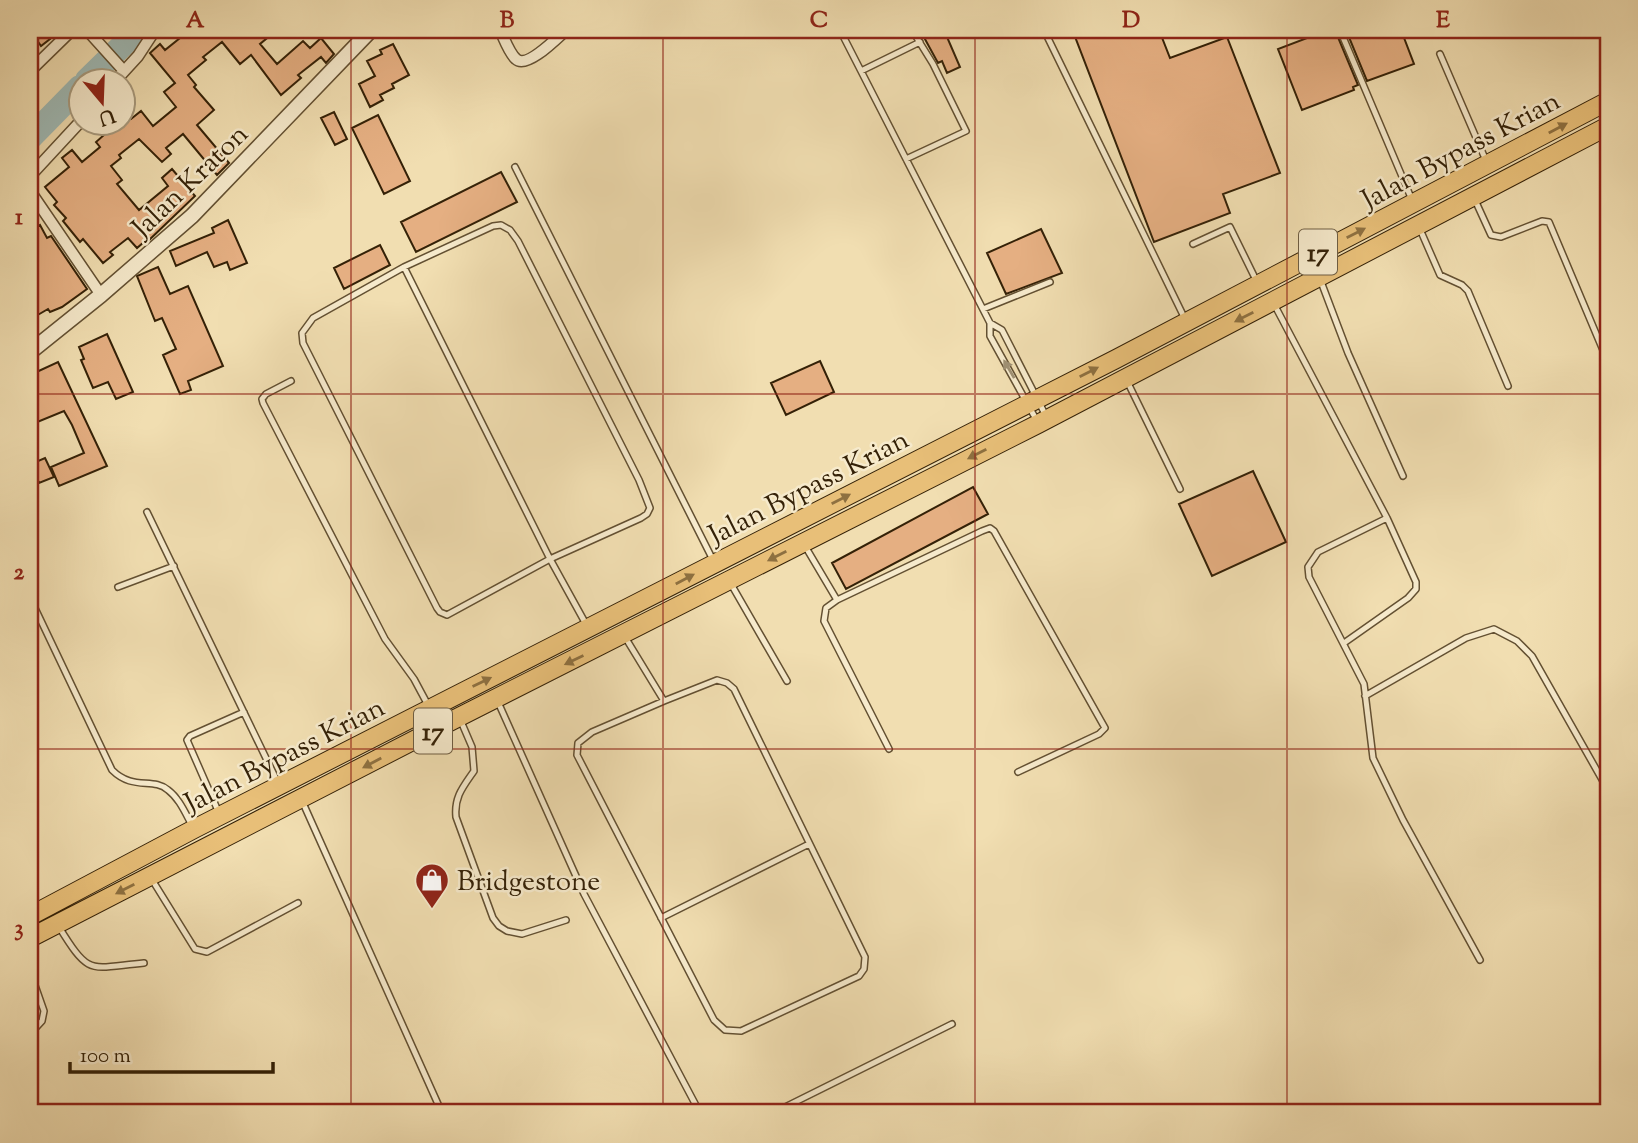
<svg xmlns="http://www.w3.org/2000/svg" width="1638" height="1143" font-family="'Sorts Mill Goudy',serif">
<rect width="100%" height="100%" fill="#f1deb1"/>
<filter id="stains"><feTurbulence type="fractalNoise" baseFrequency=".00286" numOctaves="4"/><feColorMatrix values="0 0 0 0 .2 0 0 0 0 .09 0 0 0 0 .02 0 0 0 .5 -.17"/></filter>
<radialGradient id="worn" r=".72"><stop offset=".6" stop-color="#630" stop-opacity="0"/><stop offset="1" stop-color="#630" stop-opacity=".3"/></radialGradient>
<g fill="none" stroke-linecap="round" stroke-linejoin="round">
<!-- river -->
<path stroke="#9fbab6" stroke-width="24" d="M87,80L131,37L133,30
M30,138L80,87"/>
</g>
<!-- building -->
<path fill="#e5af82" stroke="#342107" stroke-width="2" d="M30,30H44L50,39L41,46Z
M190,30H277L260,44L277,64L303,41L310,48L321,38L334,54L326,63L321,57L298,75L301,78L281,95L251,55L240,64L222,42L203,57L206,60L188,75L196,85L194,87L214,110L197,125L229,163L217,175L183,134L166,148L171,154L162,162L139,139L119,155L121,158L111,166L122,180L117,184L139,210L168,186L162,178L172,169L195,196L146,243L144,242L137,248L128,238L110,252L113,255L103,263L83,239L80,242L63,221L66,218L54,205L57,202L45,187L69,167L62,158L72,150L82,162L100,147L96,142L104,135L93,122H122V110L131,119L141,111L153,126L176,107L164,92L175,83L150,53L160,44L165,50Z
M920,30H944L960,67L947,73L942,61L938,63Z
M1086,30H1159L1170,58L1227,37L1280,173L1223,194L1230,213L1154,242L1074,34Z
M1328,30H1335L1358,85L1353,87L1354,90L1302,110L1278,49Z
M1346,30H1401L1414,64L1367,81Z
M393,44L409,75L392,84L394,88L380,95L383,100L370,107L359,84L375,76L367,61L382,54L380,50Z
M334,112L347,139L335,145L321,118Z
M378,115L410,181L384,194L352,128Z
M501,172L517,202L416,252L401,222Z
M228,220L247,263L230,270L227,262L214,267L207,252L176,266L170,251L214,233L212,228Z
M40,225L47,238L51,236L87,289L62,307L50,312L48,309L36,316L30,306V231Z
M1041,229L1062,273L1006,294L987,253Z
M380,245L390,265L344,289L334,268Z
M158,267L170,294L188,286L223,366L188,381L191,390L180,394L163,355L176,349L162,318L155,321L137,276Z
M107,334L133,392L116,399L108,382L93,388L81,360L84,359L79,347Z
M820,361L834,392L786,415L771,383Z
M58,362L107,466L59,486L51,467L84,453L72,425L64,411L30,425V375Z
M45,458L54,477L39,483L31,464Z
M1253,471L1286,542L1212,576L1179,504Z
M973,487L988,514L846,589L832,563Z"/>
<g fill="none" stroke-linecap="round" stroke-linejoin="round">
<!-- service casing -->
<g stroke="#635032" stroke-width="8">
<path id="service" d="M840,30L990,323V336L1037,421
M1044,30L1185,319
M1340,30L1412,200
M1440,54L1487,163
M861,71L920,42
M906,159L966,131L933,64L912,30
M515,167L713,560
M1475,200L1491,235L1501,237L1542,221L1549,222L1608,362
M501,225L510,230L518,241L639,480L650,508L647,514L641,518L550,559L447,615L440,612L437,608L303,343L302,333L313,318L404,267L493,226Z
M1419,227L1440,275L1462,285L1468,291L1508,386
M1193,244L1230,227L1257,282
M404,267L550,559L587,626
M1320,279L1348,353L1403,476
M1274,304L1387,518L1416,582V589L1408,598L1344,643
M983,309L1050,282
M990,323L1002,330L1047,418
M291,381L266,394L262,399L263,403L385,639L414,679L429,707
M1127,381L1180,489
M147,512L278,783
M1387,518L1318,552L1308,567L1309,577L1364,684L1373,758L1403,820L1480,960
M805,546L837,600L982,531L990,528L994,531L1105,728L1099,734L1018,772
M731,584L787,681
M118,587L174,566
M837,600L826,608L824,621L889,749
M33,604L112,770C133,791 153,777 168,790C180,799 186,815 193,827
M625,637L664,701L592,732L578,743L577,755L714,1020L725,1030L741,1031L859,976L864,969L865,957L734,689L727,683L717,680L664,701
M1365,696L1466,638L1494,629L1517,641L1532,656L1608,790
M498,702L584,894L700,1113
M460,719L472,747L474,771C463,787 454,797 456,817L493,918L499,926L507,931L522,934L566,920
M303,803L442,1113
M219,813L187,740L190,736L244,712
M151,878L195,949L207,952L298,903
M661,918L809,844
M59,927C90,977 89,968 144,963
M30,971L44,1011L42,1021L30,1034
M773,1113L952,1024"/>
</g>
<!-- minor casing -->
<g stroke="#635032" stroke-width="13">
<path id="minor" d="M87,30L124,71
M500,30C504,38 509,53 516,59C527,69 557,38 566,30
M30,71L72,30
M116,80L138,56L155,30
M30,176L80,122
M30,191L101,295"/>
</g>
<!-- tertiary casing -->
<g stroke="#635032" stroke-width="17">
<path id="tertiary" d="M30,352L101,295L192,216L371,30"/>
</g>
<!-- trunk casing -->
<g stroke="#342107" stroke-width="20">
<path id="trunk" d="M30,916L194,829L1116,359L1608,101
M30,938L459,717L1038,424L1608,126"/>
</g>
<!-- service -->
<use href="#service" stroke="#f6eacc" stroke-width="5"/>
<!-- minor -->
<use href="#minor" stroke="#f6eacc" stroke-width="10"/>
<!-- tertiary -->
<use href="#tertiary" stroke="#f6eacc" stroke-width="14"/>
<!-- trunk -->
<use href="#trunk" stroke="#e8bf78" stroke-width="18"/>
</g>
<!-- one-way arrows -->
<defs><path id="oneway-solid" d="M-6-.8H1V-3.2L6.5 0L1 3.2V.8H-6Z" transform="scale(1.75)"/></defs>
<g fill="#8e7040">
<use href="#oneway-solid" transform="translate(1558 128) rotate(-28)"/>
<use href="#oneway-solid" transform="translate(1356 233) rotate(-27)"/>
<use href="#oneway-solid" transform="translate(1244 317) rotate(153)"/>
<use href="#oneway-solid" transform="translate(1089 372) rotate(-27)"/>
<use href="#oneway-solid" transform="translate(977 454) rotate(153)"/>
<use href="#oneway-solid" transform="translate(841 499) rotate(-27)"/>
<use href="#oneway-solid" transform="translate(777 556) rotate(153)"/>
<use href="#oneway-solid" transform="translate(685 579) rotate(-28)"/>
<use href="#oneway-solid" transform="translate(574 660) rotate(154)"/>
<use href="#oneway-solid" transform="translate(482 682) rotate(-26)"/>
<use href="#oneway-solid" transform="translate(372 763) rotate(152)"/>
<use href="#oneway-solid" transform="translate(125 889) rotate(153)"/>
</g>
<use fill="#9f9073" href="#oneway-solid" transform="translate(1009 369) rotate(-120)"/>
<!-- grid -->
<path fill="none" stroke="#8f2418" stroke-width="2" stroke-opacity="0.55" d="M351,30V1113M663,30V1113M975,30V1113M1287,30V1113M30,394H1608M30,749H1608"/>
<!-- icons -->
<defs>
<g id="shop-pin" transform="scale(1.75)"><path d="M0 17L-7.5 6A9.5 9.5 0 1 1 7.5 6Z" fill="#8f2418" stroke="#f6eacc"/><path d="M-5-2.5h2.3a2.7 3.5 0 0 1 5.4 0H5L5.5 6h-11ZM-1.5-2.5h3a1.5 2.3 0 0 0-3 0Z" fill="#fff"/></g>
</defs>
<g fill-rule="evenodd">
<use href="#shop-pin" x="432" y="880"/>
</g>
<g text-anchor="middle" stroke-width="5" stroke-linejoin="round" paint-order="stroke">
<!-- shield labels -->
<g fill="#f6eacc" stroke="#6e5d42" stroke-width="2">
<rect x="1299" y="229.5" width="38" height="45" rx="5"/>
<rect x="414" y="708.5" width="38" height="45" rx="5"/>
</g>
<g font-size="26" font-weight="bold" fill="#342107">
<text x="1318" y="261">17</text>
<text x="433" y="740">17</text>
</g>
<!-- street labels -->
<g font-size="28" fill="#342107" stroke="#f6eacc">
<text transform="translate(1460 149) rotate(-28)" y="10">Jalan Bypass Krian</text>
<text transform="translate(189 180) rotate(-44)" y="10">Jalan Kraton</text>
<text transform="translate(808 486) rotate(-27)" y="10">Jalan Bypass Krian</text>
<text transform="translate(284 754) rotate(-27)" y="10">Jalan Bypass Krian</text>
</g>
<!-- poi labels -->
<g font-size="28" fill="#342107" stroke="#f6eacc" text-anchor="start">
<text x="457" y="890">Bridgestone</text>
</g>
</g>
<!-- margin -->
<rect width="1638" height="1143" fill="none" stroke="#f1deb1" stroke-width="77"/>
<!-- north arrow -->
<g transform="translate(102 102) rotate(161)"><circle r="33" fill="#f6eacc" stroke="#a89a7d" stroke-width="2"/>
<path d="M0-5L12 26L0 18L-12 26Z" fill="#8f2418"/>
<text y="-10" font-size="19" font-weight="bold" text-anchor="middle" fill="#342107">U</text>
</g>
<!-- scale -->
<path d="M70 1062v10h203v-10" fill="none" stroke="#342107" stroke-width="3.5"/>
<text x="80" y="1062" font-size="21" fill="#342107" stroke="#f6eacc" stroke-width="5" paint-order="stroke">100 m</text>
<rect x="38" y="38" width="1562" height="1066" fill="none" stroke="#8f2418" stroke-width="2.5"/>
<g font-size="23" text-anchor="middle" font-weight="bold" fill="#8f2418">
<text x="195" y="27">A</text>
<text x="507" y="27">B</text>
<text x="819" y="27">C</text>
<text x="1131" y="27">D</text>
<text x="1443" y="27">E</text>
<text x="19" y="224">1</text>
<text x="19" y="579">2</text>
<text x="19" y="935">3</text>
</g>
<rect width="100%" height="100%" filter="url(#stains)"/>
<rect width="100%" height="100%" fill="url(#worn)"/>
</svg>
